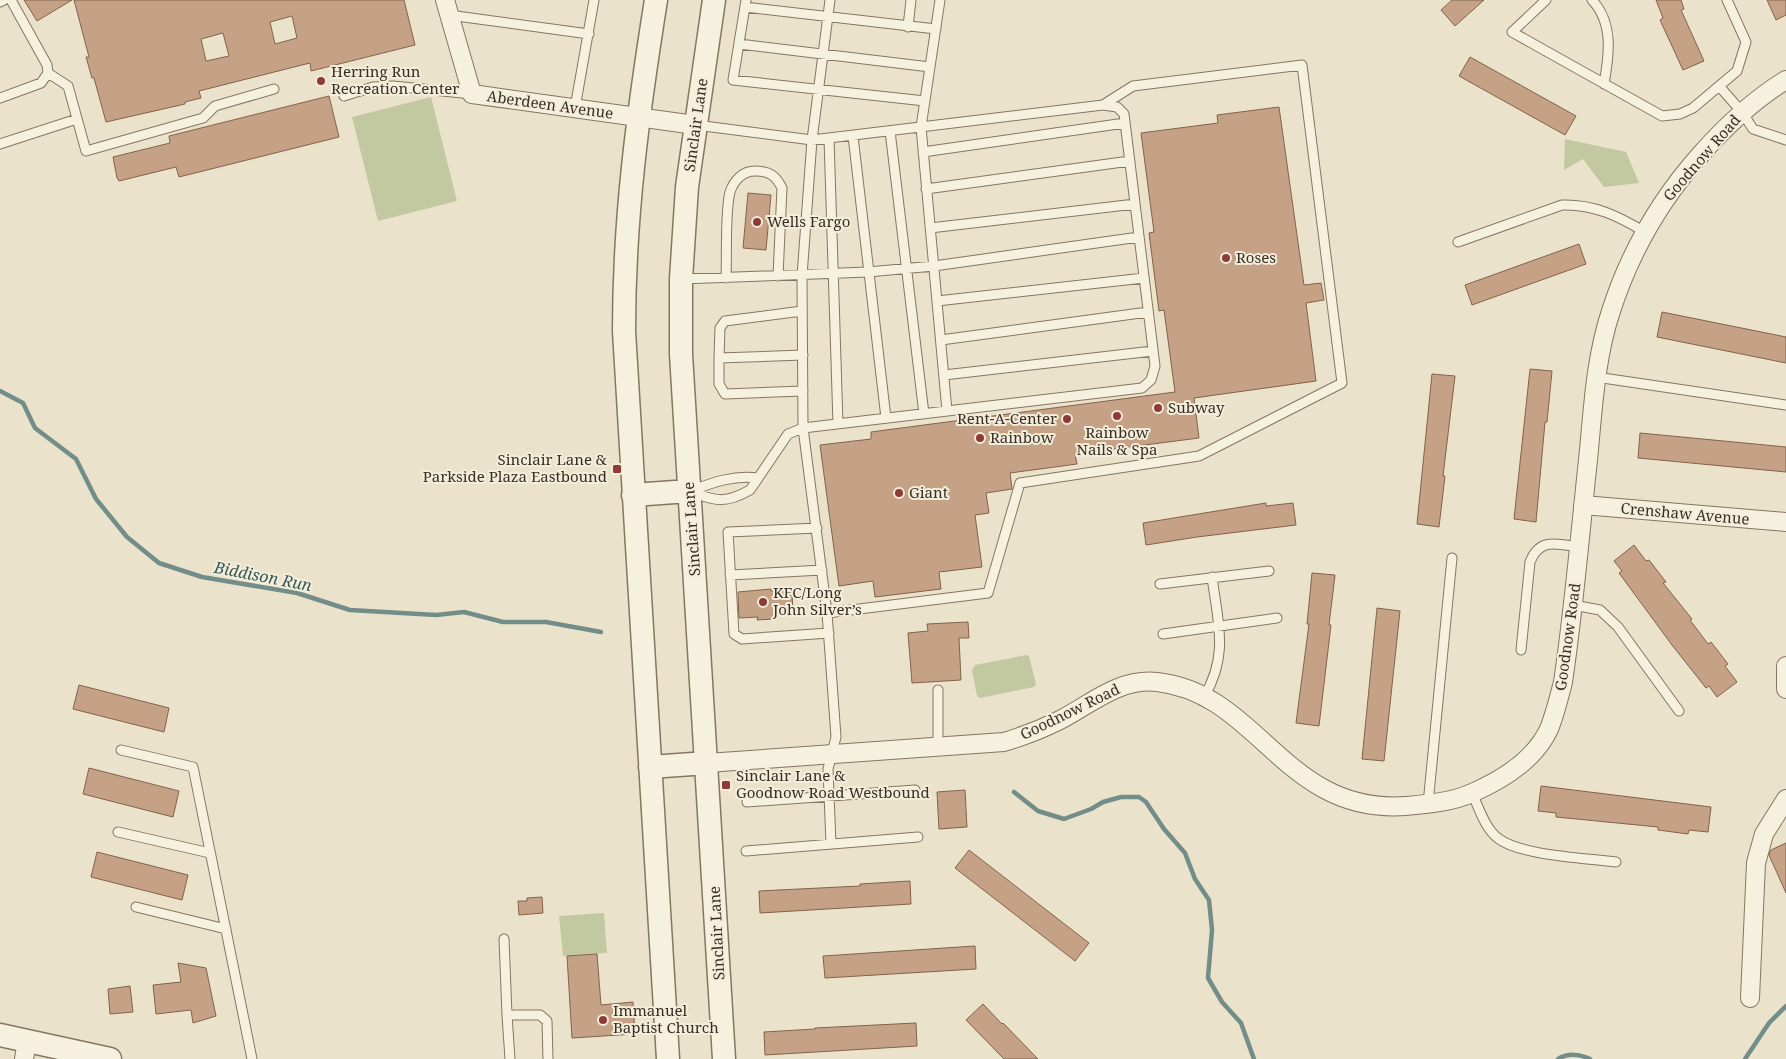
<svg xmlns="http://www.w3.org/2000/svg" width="1786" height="1059" font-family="'Noto Serif',serif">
<rect width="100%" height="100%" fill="#ebe2cc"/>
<!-- green -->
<path fill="#c2c8a0" d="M431,97L457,201L378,221L352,117Z
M1565,139L1626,152L1639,183L1604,187L1583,159L1564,170Z
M1027,655L1029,656L1036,684L1034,687L980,698L977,696L972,670L975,665Z
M604,913L607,953L563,956L559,916Z"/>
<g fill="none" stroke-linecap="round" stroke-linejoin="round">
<!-- stream -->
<path stroke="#738e88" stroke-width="4.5" d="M0,391L23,403L35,428L76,459L96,499L127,537L159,563L202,577L297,593L350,610L436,615L464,612L503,622H546L601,632
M1014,792L1038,811L1064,819L1091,809L1103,802L1121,797H1139L1146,802L1164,829L1185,853L1195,879L1209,900L1212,930L1208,978L1222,1002L1241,1023L1254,1059
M1558,1059C1567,1053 1580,1054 1590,1059
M1745,1059L1769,1023L1786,1006"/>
</g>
<!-- building -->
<path fill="#c5a286" stroke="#83624a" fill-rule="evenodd" d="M24,0H72L37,21Z
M74,0H404L415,45L311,71L310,63L199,91L201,98L185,102V104L106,122L94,78H92L86,57H89ZM292,16L297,38L275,44L270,22ZM223,33L229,56L206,61L201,39Z
M1452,0H1484L1455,26L1441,10Z
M1656,0H1681L1684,9L1681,10L1704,61L1683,70L1660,20L1663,18Z
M1767,0H1786V15L1776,20Z
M1470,57L1576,116L1565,135L1459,76Z
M329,96L339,137L179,177L176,167L119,181L117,178L113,157L170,143L169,136Z
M1279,107L1304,285L1321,283L1324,300L1306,303L1316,381L1194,398L1199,438L1075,454L1077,464L1010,473L1012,489L986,493L989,513L975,515L982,567L939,572L941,589L875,597L873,581L839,586L820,445L871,439V432L1175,392L1164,310L1159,311L1149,233L1154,232L1141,133L1218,123L1217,115Z
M748,193L771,195L766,250L743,248Z
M1579,244L1586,264L1472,305L1465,285Z
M1662,312L1786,337V363L1657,337Z
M1530,369L1552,371L1547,422H1545L1536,522L1514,519Z
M1432,374L1455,376L1443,476H1445L1439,527L1417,524Z
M1640,433L1786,447V472L1638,458Z
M1266,503V506L1293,503L1296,525L1197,537L1146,545L1143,523Z
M1634,545L1646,561L1649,560L1666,582L1663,583L1692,619L1690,620L1708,644L1711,642L1728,664L1725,666L1737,682L1717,697L1709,686L1706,688L1672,645L1619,573L1622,571L1614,561Z
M1312,573L1335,575L1329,625H1331L1319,726L1296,723L1309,624H1307Z
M771,589V591L792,590L793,614L773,615V619L757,620L758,617L739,618L738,592Z
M1377,608L1400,611L1384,761L1362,759Z
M968,622L969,638H959L961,680L912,683L908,633L928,631L927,624Z
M79,685L169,708L164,732L73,709Z
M89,768L179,791L173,817L83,794Z
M1541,786L1711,807L1708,832L1689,830L1688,834L1658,830V827L1556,817V813L1538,811Z
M965,790L967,827L939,829L937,792Z
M1786,843V893L1769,855L1771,850Z
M969,850L1089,943L1075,961L955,868Z
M97,852L188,875L182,900L91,877Z
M910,881L911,904L760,913L759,891L860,886V884Z
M542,897L543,913L519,915L518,901H527V898Z
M975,946L976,969L825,978L823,956Z
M597,954L601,1005L633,1002L635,1034L572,1038L567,956Z
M178,963L206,968L216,1016L193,1023L191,1010L156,1014L153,985L181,982Z
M130,986L133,1012L110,1014L108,989Z
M983,1004L1002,1024L1003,1023L1038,1059H1004L966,1020Z
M916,1023L917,1046L765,1055L764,1032L815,1029V1028Z"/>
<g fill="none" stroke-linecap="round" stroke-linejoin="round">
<!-- service casing -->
<g stroke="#867661" stroke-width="11">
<path id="service" d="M746,0L733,80L925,101
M830,0L812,140L802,276L803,428L827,613L836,737L828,769L831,844
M940,0L921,127L947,411
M1546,0L1512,32L1662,116L1680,114L1693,108L1737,71L1746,42L1727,0
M1592,0C1614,23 1609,56 1604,84
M0,2L4,0
M745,7L936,29
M449,15L589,34
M908,27L911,0
M739,44L930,67
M48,73L68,86L86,151L203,118L215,106L274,89
M1719,86L1742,112L1753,129L1786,140
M344,96L373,87L393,86L472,94
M0,98L41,83L48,73L47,65L11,0
M575,108L594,0
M890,131L924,414
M853,136L886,418
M829,138L838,424
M0,144L77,119
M923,152L1125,123
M926,189L1130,161
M930,228L1135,204
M1458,242L1562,205C1594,204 1618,216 1645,232
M726,278C727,256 725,211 730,192C734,180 743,171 755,171C770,171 776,176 782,188L778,276
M681,279L868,272L934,266L1139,237
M937,301L1144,278
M802,311L725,321L720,328L719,358L803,355
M941,340L1148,312
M719,358V384L725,394L803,391
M944,375L1153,351
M1596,377L1786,405
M691,491C713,482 734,475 758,478
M692,492C716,502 727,503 750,490L788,434L803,428L1142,388L1151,380L1155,366L1124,114L1117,107L1103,105L812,140L696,125
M817,528L728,532L734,634L742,639L829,633
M730,575L822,570
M1160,584L1269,571
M1573,605L1600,610L1618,627L1679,711
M827,613L988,593L1020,483L1199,456L1342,383L1302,65L1133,86L1103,105
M1163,634L1277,618
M1521,650L1530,562C1540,537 1557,544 1579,547
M938,690V748
M1204,697C1229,655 1218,623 1212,577
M121,750L193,767L252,1059
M1472,793C1479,808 1485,829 1499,839C1523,856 1586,858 1616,862
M747,802L915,790
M1428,804L1452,558
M118,832L210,853
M746,851L918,837
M136,907L226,929
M504,939L507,1015
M510,1059L507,1015H540L547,1021L548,1059"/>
</g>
<!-- minor casing -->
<g stroke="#867661" stroke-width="20">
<path id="minor" d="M445,0L472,94L695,125
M1583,505L1786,522
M1786,666V689
M707,763L1004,742C1024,736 1042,729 1060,720C1091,704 1119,678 1157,682C1259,693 1284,815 1406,806C1428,804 1452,802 1472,793C1502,780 1535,759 1549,729C1555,714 1559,698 1563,682C1574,608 1580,534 1588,460C1593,410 1595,359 1611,311C1630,252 1660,200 1701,154C1726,126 1753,100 1786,80
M1750,998L1756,863L1764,834L1786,799
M24,1059L27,1041"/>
</g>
<!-- tertiary casing -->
<g stroke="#867661" stroke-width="25">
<path id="tertiary" d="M656,0C638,113 624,216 624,331L668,1059
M714,0L687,187L681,279V354L724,1059
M633,495L689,491
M650,767L707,763
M0,1035L110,1059"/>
</g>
<!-- service -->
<use href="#service" stroke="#f6f0df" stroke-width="9"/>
<!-- minor -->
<use href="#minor" stroke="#f6f0df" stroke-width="18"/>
<!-- tertiary -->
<use href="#tertiary" stroke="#f6f0df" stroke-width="22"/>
</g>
<!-- markers -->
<g fill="#8f3a38" stroke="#f3eddb" stroke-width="2">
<circle cx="321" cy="81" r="5"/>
<circle cx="757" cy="222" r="5"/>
<circle cx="1226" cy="258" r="5"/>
<circle cx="1158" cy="408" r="5"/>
<circle cx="1117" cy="416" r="5"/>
<circle cx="1067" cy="419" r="5"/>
<circle cx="980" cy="438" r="5"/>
<rect x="612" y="464" width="10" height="10" rx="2.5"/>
<circle cx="899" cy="493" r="5"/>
<circle cx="763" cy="602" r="5"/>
<rect x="721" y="780" width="10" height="10" rx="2.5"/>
<circle cx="603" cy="1020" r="5"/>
</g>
<g text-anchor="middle" stroke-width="4" stroke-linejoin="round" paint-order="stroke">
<!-- poi labels -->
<g font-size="15" fill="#392e23" stroke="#f3eddb" text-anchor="start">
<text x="331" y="77">Herring Run<tspan x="331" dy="17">Recreation Center</tspan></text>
<text x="767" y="227">Wells Fargo</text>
<text x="1236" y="263">Roses</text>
<text x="1168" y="413">Subway</text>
<text x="1057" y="424" text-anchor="end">Rent-A-Center</text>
<text x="1117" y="438" text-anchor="middle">Rainbow<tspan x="1117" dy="17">Nails &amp; Spa</tspan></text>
<text x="990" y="443">Rainbow</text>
<text x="607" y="465" text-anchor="end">Sinclair Lane &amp;<tspan x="607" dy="17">Parkside Plaza Eastbound</tspan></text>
<text x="909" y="498">Giant</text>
<text x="773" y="598">KFC/Long<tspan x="773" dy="17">John Silver’s</tspan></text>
<text x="736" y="781">Sinclair Lane &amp;<tspan x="736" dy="17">Goodnow Road Westbound</tspan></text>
<text x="613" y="1016">Immanuel<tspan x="613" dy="17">Baptist Church</tspan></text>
</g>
<!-- street labels -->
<g font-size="15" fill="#392e23" stroke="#f3eddb">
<text transform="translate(550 105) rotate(8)" y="5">Aberdeen Avenue</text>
<text transform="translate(696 125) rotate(-82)" y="5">Sinclair Lane</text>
<text transform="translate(1702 158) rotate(-49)" y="5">Goodnow Road</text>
<text transform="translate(1685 514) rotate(5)" y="5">Crenshaw Avenue</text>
<text transform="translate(692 529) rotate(-94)" y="5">Sinclair Lane</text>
<text transform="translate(1568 637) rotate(-82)" y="5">Goodnow Road</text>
<text transform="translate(1070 712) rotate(-26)" y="5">Goodnow Road</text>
<text transform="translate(717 933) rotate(-93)" y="5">Sinclair Lane</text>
</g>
<!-- water labels -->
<g font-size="16" font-style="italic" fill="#345755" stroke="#f3eddb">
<text transform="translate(263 576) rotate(11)" y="6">Biddison Run</text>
</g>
</g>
</svg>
